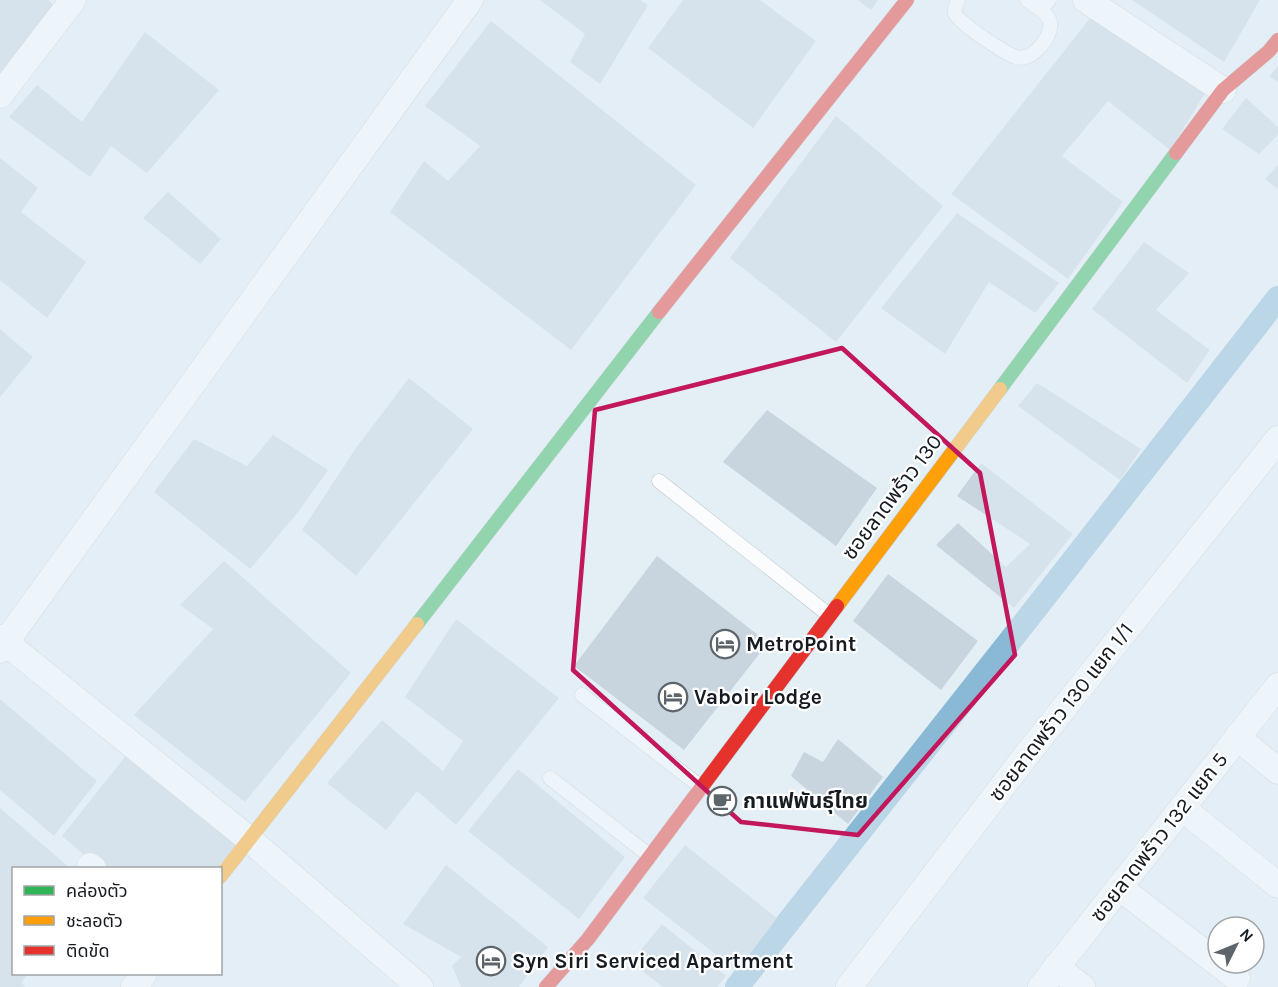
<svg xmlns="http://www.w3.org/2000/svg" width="1278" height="987" font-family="Karla,'Noto Sans Thai',sans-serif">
<rect width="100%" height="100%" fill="#e3eef5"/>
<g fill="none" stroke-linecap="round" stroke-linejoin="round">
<!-- canal -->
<path stroke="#8ab9d6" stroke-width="24" d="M737,987L1036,608L1278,298"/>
</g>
<!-- building -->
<path fill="#c8d5df" d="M0,0H48L54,5L0,73Z
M540,0H640L648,5L600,84L570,62L585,34Z
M683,0H760L816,41L753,128L648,48Z
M858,0H878L871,10Z
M1132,0H1260L1224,62Z
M1091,17L1206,92L1170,150L1108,101L1062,156L1123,202L1068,279L951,194Z
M491,21L696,185L571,350L390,212L424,161L448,181L480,146L425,106Z
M145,32L219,90L147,173L111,146L90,177L9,117L37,85L82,122Z
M1278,66V82L1269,76Z
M1246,98L1278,127V135L1259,154L1222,129Z
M836,116L943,206L836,342L730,258Z
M0,158L38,188L21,212L86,262L47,318L0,280Z
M1278,165V189L1265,179Z
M168,192L221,239L200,264L143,218Z
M957,213L1059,283L1035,313L989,282L945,354L881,308Z
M1144,242L1189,273L1156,310L1210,350L1187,383L1092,309Z
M0,329L33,357L0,397Z
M409,378L473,429L356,576L302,530L356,448Z
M1037,383L1141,449L1120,480L1018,406Z
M767,410L877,488L836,546L723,462Z
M273,435L328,470L299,511L250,569L154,492L194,439L247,466Z
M981,463L1073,534L1014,608L936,545L958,523L1006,567L1030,544L957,496Z
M657,556L768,643L684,750L574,666Z
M224,561L351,673L245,802L134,715L213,629L180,605Z
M888,574L978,641L941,690L853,621Z
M456,619L559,698L456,825L417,791L386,830L327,783L382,720L443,771L463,741L405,697Z
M0,699L97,781L54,836L0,790Z
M838,739L883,777L848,824L791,776L804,752L823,762Z
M128,753L239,844L220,868H99L62,836Z
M518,769L625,857L579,919L468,831Z
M0,808L70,868H14V974H28L21,983L26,987H0Z
M685,845L777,918L737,971L643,898Z
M446,865L548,947L519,987H461L452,966L461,957L403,924Z
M662,924L726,976L717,987H663L631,962Z"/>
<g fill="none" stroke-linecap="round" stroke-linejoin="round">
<!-- lane casing -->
<g stroke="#bec6cb" stroke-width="15">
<path id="lane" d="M958,0C956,4 954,9 955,13C957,22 1006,54 1016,57C1019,58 1022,58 1025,57C1034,56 1045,42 1048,35C1053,23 1050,18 1041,10
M1027,0L1041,10L1049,0
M659,481L829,615
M582,695L701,787
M550,778L650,856"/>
</g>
<!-- street casing -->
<g stroke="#bec6cb" stroke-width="27">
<path id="street" d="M1086,0L1223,90
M0,95L73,0
M0,638L250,840L420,987
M0,650L470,0
M1237,737L1278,771
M1182,808L1278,885
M90,866L93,868
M1119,887L1237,978
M1056,967L1082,987
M134,987L144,974
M849,987L1025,757L1278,439
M1041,987L1278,686"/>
</g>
<!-- fast casing -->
<g stroke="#bec6cb" stroke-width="15">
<path id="fast" d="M1000,389L1176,153
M417,624L659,312"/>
</g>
<!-- slow casing -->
<g stroke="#bec6cb" stroke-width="15">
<path id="slow" d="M837,606L1000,389
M220,877L417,624"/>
</g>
<!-- jam casing -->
<g stroke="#bec6cb" stroke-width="15">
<path id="jam" d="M1176,153L1223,90L1269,51L1278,40
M659,312L907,0
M546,987L588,939L837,606"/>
</g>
<!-- lane -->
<use href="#lane" stroke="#fbfcfe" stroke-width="14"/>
<!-- street -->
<use href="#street" stroke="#fbfcfe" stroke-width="26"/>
<!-- fast -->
<use href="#fast" stroke="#30b455" stroke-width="14"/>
<!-- slow -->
<use href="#slow" stroke="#ff9f0a" stroke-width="14"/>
<!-- jam -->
<use href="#jam" stroke="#e5322d" stroke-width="14"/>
</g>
<!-- marked area -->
<path d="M0 0H1278V987H0ZM842,348L980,473L1015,655L858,835L741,822L573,670L595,410Z" fill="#e3eef5" fill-opacity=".55" fill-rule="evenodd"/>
<path fill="none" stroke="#c2185b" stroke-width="4.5" stroke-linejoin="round" d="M842,348L980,473L1015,655L858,835L741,822L573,670L595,410Z"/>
<!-- icons -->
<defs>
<g id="hotel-ring" transform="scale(1.5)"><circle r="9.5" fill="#fff" stroke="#5d656b" stroke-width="1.5"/><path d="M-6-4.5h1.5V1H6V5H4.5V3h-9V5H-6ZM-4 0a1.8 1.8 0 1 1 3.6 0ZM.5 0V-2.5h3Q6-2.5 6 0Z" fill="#5d656b"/></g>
<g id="cafe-ring" transform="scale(1.5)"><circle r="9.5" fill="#fff" stroke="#5d656b" stroke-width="1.5"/><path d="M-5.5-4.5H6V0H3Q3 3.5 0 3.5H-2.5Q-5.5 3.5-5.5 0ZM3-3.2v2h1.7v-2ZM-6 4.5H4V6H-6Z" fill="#5d656b"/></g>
</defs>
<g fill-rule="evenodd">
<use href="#hotel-ring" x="725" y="644"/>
<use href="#hotel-ring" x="673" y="697"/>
<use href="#cafe-ring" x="722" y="801"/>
<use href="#hotel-ring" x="491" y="961"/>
</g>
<g text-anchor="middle" stroke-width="4.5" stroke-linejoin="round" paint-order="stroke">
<!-- street labels -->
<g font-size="21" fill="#151b20" stroke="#fff">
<text transform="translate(892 497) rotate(-53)" y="7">ซอยลาดพร้าว 130</text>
<text transform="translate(1061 712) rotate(-52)" y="7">ซอยลาดพร้าว 130 แยก 1/1</text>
<text transform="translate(1159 837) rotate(-52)" y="7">ซอยลาดพร้าว 132 แยก 5</text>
</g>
<!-- poi labels -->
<g font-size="21" font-weight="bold" fill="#151b20" stroke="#fff" text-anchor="start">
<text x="746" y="651">MetroPoint</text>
<text x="694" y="704">Vaboir Lodge</text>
<text x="743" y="808">กาแฟพันธุ์ไทย</text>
<text x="512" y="968">Syn Siri Serviced Apartment</text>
</g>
</g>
<!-- legend -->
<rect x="12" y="867" width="210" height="108" fill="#ffffff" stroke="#a1a4a6" stroke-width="1.5"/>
<rect x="24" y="886" width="30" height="9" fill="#30b455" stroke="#a1a4a6" stroke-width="1.5"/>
<text x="66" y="897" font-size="18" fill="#151b20">คล่องตัว</text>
<rect x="24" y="916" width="30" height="9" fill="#ff9f0a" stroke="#a1a4a6" stroke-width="1.5"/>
<text x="66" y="927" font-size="18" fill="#151b20">ชะลอตัว</text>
<rect x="24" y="946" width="30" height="9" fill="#e5322d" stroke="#a1a4a6" stroke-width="1.5"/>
<text x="66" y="957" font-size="18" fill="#151b20">ติดขัด</text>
<!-- north arrow -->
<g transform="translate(1236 945) rotate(47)"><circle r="28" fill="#ffffff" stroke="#a1a4a6" stroke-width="1.5"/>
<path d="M0-4.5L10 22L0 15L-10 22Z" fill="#5d656b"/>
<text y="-9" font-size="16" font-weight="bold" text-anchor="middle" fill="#151b20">N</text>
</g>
</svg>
